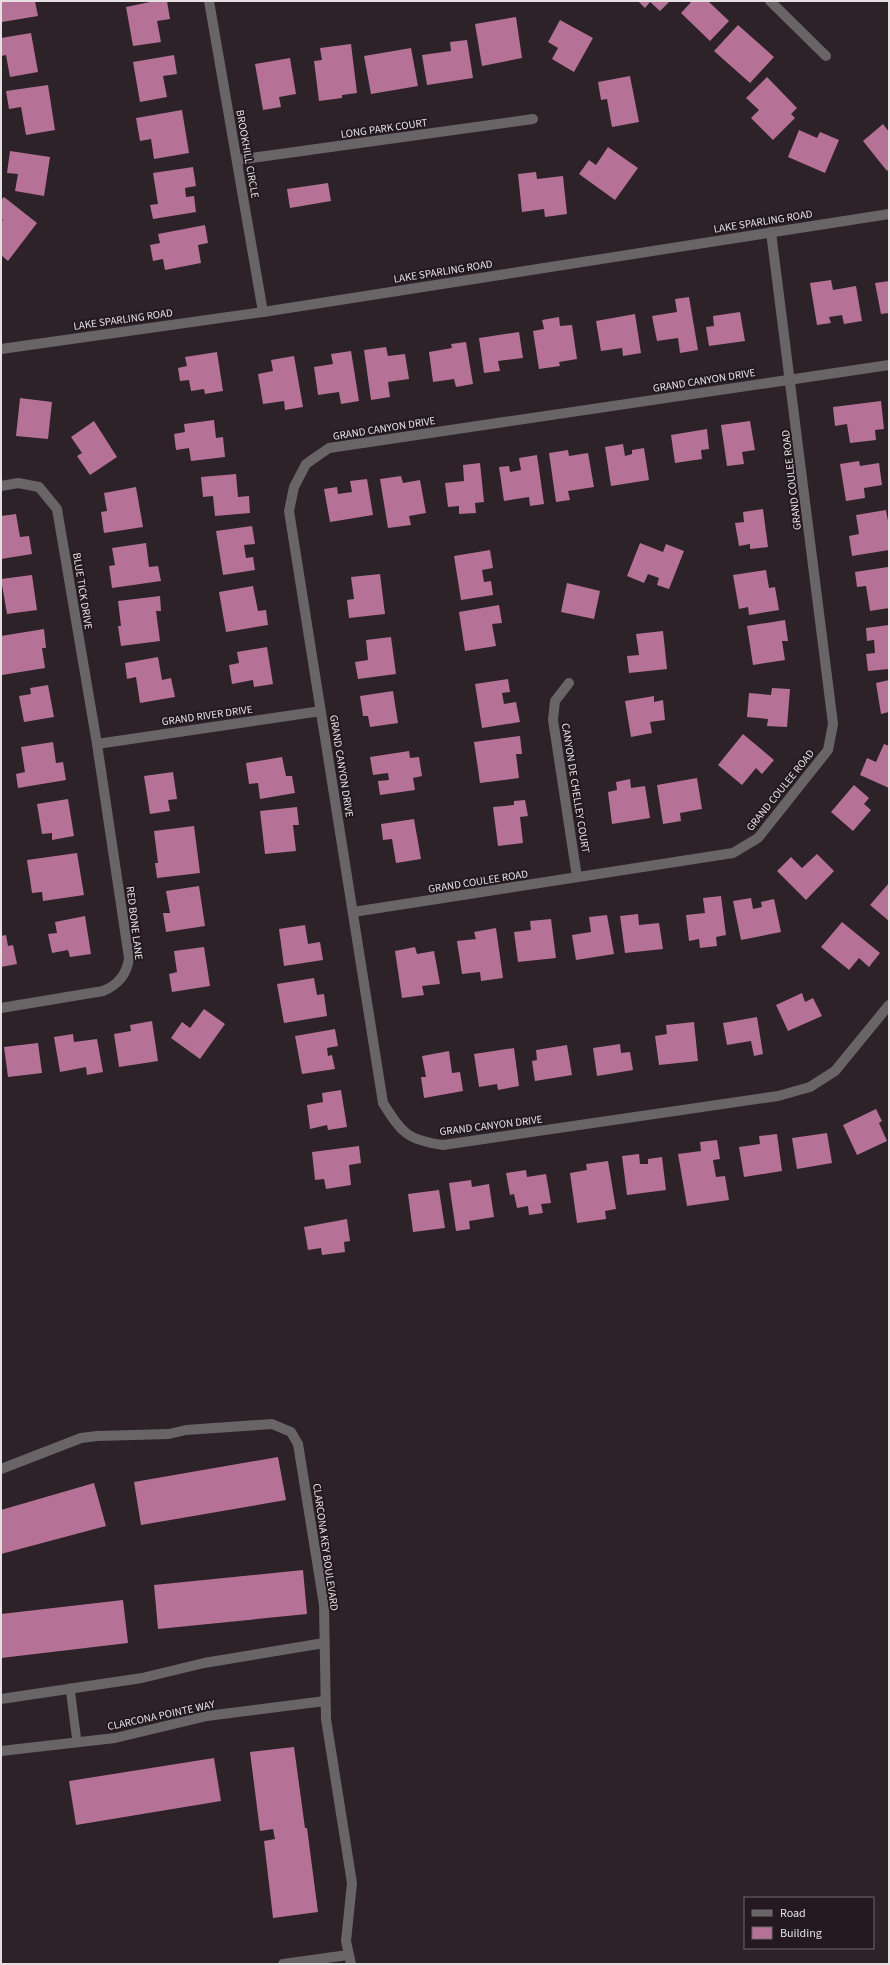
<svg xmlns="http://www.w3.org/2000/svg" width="890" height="1965" font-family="'Source Sans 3',sans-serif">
<rect width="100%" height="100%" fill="#2d2227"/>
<!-- building -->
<path fill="#b57296" d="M1,1H35L38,16L2,22Z
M155,1H167L170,19L157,21L161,42L133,46L126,7Z
M638,1H670L660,11L650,2L645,8Z
M692,1H708L729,21L710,41L681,13Z
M516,17L522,58L482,66L475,24Z
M560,20L593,38L574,72L552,59L558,48L548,42Z
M738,25L774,57L750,83L714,51Z
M31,33L38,72L10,77L6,55L1,56V38Z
M467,40L473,78L427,85L422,55L451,51L450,42Z
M351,44L357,93L342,95V98L319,101L314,61L322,60L320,48Z
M411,48L418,86L371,94L364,56Z
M174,55L177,74L163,76L167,97L140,102L133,62Z
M290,58L296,94L279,97L281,107L263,110L255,64Z
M630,76L639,122L612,127L607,99L601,100L598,82Z
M767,77L797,108L791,114L795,118L773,140L751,118L759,110L746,98Z
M48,85L55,130L26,135L21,107L9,109L6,91Z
M182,110L189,153L154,159L151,139L140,141L136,118Z
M883,124L889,132V169L887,171L863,141Z
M799,130L817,138L820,132L839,140L825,173L788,157Z
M608,147L638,168L615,200L579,174L589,160L596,165Z
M10,151L50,157L44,196L15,191L18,174L7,173Z
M193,167L196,186L185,188L186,197L194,196L196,212L153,219L150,205L158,204L153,173Z
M536,172L537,179L563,176L567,214L545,217L544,209L522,212L518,174Z
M328,183L331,201L290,208L287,189Z
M4,197L37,223L8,261L1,255V222L3,220L1,218V200Z
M205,225L208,243L198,245L201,263L165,270L163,259L153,261L150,245L160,243L158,234Z
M831,280L833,290L856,286L862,321L844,324L842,315L829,317L831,323L817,325L810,283Z
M889,281V313L881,314L875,283Z
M689,297L698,350L680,353L678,338L657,341L652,316L677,312L675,299Z
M740,312L745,341L709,346L706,327L714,326L713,316Z
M635,314L641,353L623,356L622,348L601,351L596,321Z
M559,317L560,326L572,325L577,359L559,362L560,366L539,369L533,331L544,329L542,320Z
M519,332L523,358L498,361L500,371L484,373L479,338Z
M466,342L473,384L456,387L454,379L433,382L429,352L452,348L451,344Z
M386,347L388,356L405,354L409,379L388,382L390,397L371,400L364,350Z
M351,351L359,401L341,404L339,392L318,395L314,367L333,364L331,354Z
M217,352L223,391L205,394L204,389L191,391L189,380L180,381L178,368L187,366L185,357Z
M294,356L303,407L285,410L284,401L263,404L258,374L273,371L271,360Z
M20,398L52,402L48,439L16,436Z
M881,401L884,429L875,430L876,440L850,443L847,424L835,426L833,407Z
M214,420L216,438L223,437L225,457L191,461L189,448L176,450L174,434L185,432L184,424Z
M94,421L117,457L90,475L77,456L82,453L71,437Z
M750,421L755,450L742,452L744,464L727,466L721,425Z
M707,429L709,449L701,450L702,459L675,463L671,435Z
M623,444L625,456L632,454V450L644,448L649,480L611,486L605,447Z
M568,450L569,456L588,453L594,487L568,491L570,500L556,502L549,453Z
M537,455L544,504L530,506L529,497L504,501L499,467L509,466L510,472L521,470L519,458Z
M859,461L860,466L879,463L882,485L864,488L865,498L846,501L840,464Z
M480,463L484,502L475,503L476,513L459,514V506L448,507L445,483L464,481L463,465Z
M236,474L238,497L249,496L250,513L215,516L213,496L203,497L201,477Z
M401,476L403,483L420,480L426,513L409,516L411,525L388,528L380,479Z
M367,479L373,515L330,522L324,489L337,487L338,494L352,492L350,481Z
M136,487L143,527L104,533L101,512L107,511L104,493Z
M763,509L768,547L750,549V544L739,546L735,523L744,522L743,512Z
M886,510L889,527V550L852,556L849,536L859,534L856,515Z
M16,514L20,537L29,536L32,554L1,559V516Z
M252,526L255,544L244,545L246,558L253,557L255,570L223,575L216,531Z
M146,543L149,567L158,566L161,581L112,588L109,566L115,565L112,548Z
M640,543L663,552L666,544L684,551L669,589L657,585L659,578L648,574L644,583L627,576Z
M490,550L493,568L482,570L484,582L491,581L493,595L461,600L454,556Z
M888,567L889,608L870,611L866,586L857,587L855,572Z
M766,570L769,588L775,587L779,610L749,615L748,607L739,609L733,575Z
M380,574L385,614L349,618L347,600L354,599L351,577Z
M32,575L37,610L7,614L1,579Z
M567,583L600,591L594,619L561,612Z
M253,586L258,611L266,610L268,625L226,632L219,592Z
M160,596L161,611H156L160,641L121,646L118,626H121L118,601Z
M499,605L502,623L492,624L496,646L465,651L459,612Z
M785,620L788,641H782L785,660L753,665L747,626Z
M889,625V669L868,671L866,654L875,653L874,640L867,641L866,628Z
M44,629L46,648H42L45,668L2,675L1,636Z
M663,631L667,669L629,673L627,656L639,655L636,634Z
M391,637L396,674L358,679L355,662L368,660L366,640Z
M267,647L273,684L254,687L253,680L232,684L229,665L239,663L237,652Z
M158,657L162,680L171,678L175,697L140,703L136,677L127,679L125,663Z
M508,679L510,692L502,693L504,704L516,702L520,722L482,728L475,684Z
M889,680V712L881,714L876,683Z
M48,685L54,717L24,722L19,696L31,694L30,688Z
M772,688L790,689L787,727L767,726L768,719L747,717L749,693L771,695Z
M393,691L398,723L370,727L368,716H363L360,696Z
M654,696V702L663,700L665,720L650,722L652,733L631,737L625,701Z
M743,734L774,760L762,774L756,768L742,785L718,765Z
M520,736L522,754H516L519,778L480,783L474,742Z
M53,742L56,763L63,762L66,780L18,788L16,774L25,772L21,747Z
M884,744L889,746V788L860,775L867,758L876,762Z
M409,751L410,758L419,757L422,776L413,778L415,790L380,795L378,781L389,780L388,773L373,775L370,757Z
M282,757L286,776H292L295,793L260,799L258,783L249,784L246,763Z
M173,772L177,799L168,800L170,811L150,814L144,776Z
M697,778L702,809L680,813L681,821L663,824L657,785Z
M630,779L631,788L645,786L650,818L612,824L608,792L617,790L616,782Z
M854,785L869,798L864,804L871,810L853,831L831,812Z
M68,799L74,836L52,840V833L42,834L37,804Z
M525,800L528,816L520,817L523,843L498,846L493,807L514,805V801Z
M297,807L299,825H293L296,851L265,854L260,811Z
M414,819L421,859L396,863L392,839L383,840L381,824Z
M194,826L200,873L157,878L155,863H158L154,831Z
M77,853L84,895L43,901L42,892L32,893L27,860Z
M817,854L834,871L806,900L777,871L791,857L802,868Z
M889,883V921L870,905Z
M199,886L205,926L166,932L163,913H170L166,891Z
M721,896L726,935L716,937L717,946L700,948L699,939L689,941L686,915L705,913L703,898Z
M751,898L753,909L762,907L761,902L774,899L781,932L741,940L733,901Z
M638,914L639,925L659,923L663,949L625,953L620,916Z
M607,915L614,954L576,960L572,935L591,932L589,917Z
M85,916L91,954L70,957L68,950L52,953L48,934L57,933L55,922Z
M551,919L556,958L518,962L514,932L531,930L530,921Z
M842,922L880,953L869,967L859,958L849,970L821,947Z
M305,925L308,944L320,942L323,960L284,966L279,929Z
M496,928L503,978L481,981L480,972L462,974L457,941L476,939L474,932Z
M6,935L8,946L13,945L17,964L1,967V936Z
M204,947L210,986L172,992L169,974L177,972L174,951Z
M415,947L417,954L434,951L440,984L422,986L424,995L402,998L395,951Z
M314,978L317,995L324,994L327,1016L284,1023L277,984Z
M802,993L805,1002L813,998L822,1016L788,1031L776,1005Z
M204,1009L225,1024L200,1059L171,1038L182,1022L190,1028Z
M757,1017L763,1054L754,1056L751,1041L727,1045L723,1023Z
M152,1021L158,1061L119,1067L114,1034L131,1031L130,1025Z
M694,1022L698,1061L659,1065L655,1036L667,1034L666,1025Z
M335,1029L338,1046L327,1048L328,1056L332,1055L335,1069L302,1074L295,1036Z
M73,1034L74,1042L97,1039L103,1072L87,1075L86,1067L60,1072L54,1037Z
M38,1043L42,1073L8,1077L4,1047Z
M620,1044L621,1053L630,1052L633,1070L597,1076L593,1048Z
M567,1045L572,1075L535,1081L532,1061L537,1060L536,1050Z
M514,1048L519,1086L498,1090L497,1084L479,1087L474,1054Z
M449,1051L452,1073L460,1072L463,1091L424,1098L421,1077H426L422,1056Z
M341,1090L347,1127L328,1130L327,1125L310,1129L307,1105L323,1102L322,1093Z
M876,1109L882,1121L879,1123L887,1141L857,1155L843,1125Z
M827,1133L832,1163L797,1169L792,1138Z
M777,1134L782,1171L744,1177L739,1147L760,1144L759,1136Z
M717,1140L720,1159L713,1160L716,1177L725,1176L729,1200L687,1206L678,1154L701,1151L700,1142Z
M359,1146L361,1163L349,1165L351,1185L326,1189L324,1179L315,1180L312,1152Z
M639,1154L640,1164H648V1159L662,1157L666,1190L627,1195L622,1156Z
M608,1161L616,1209L605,1211L606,1219L577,1223L570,1173L587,1170L586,1164Z
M526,1170L527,1177L546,1174L551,1203L541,1204L543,1213L529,1215L528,1206L517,1208L514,1194L510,1195L506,1173Z
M471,1180L472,1187L489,1184L494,1217L469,1221L470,1229L456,1231L449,1183Z
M439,1190L445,1228L413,1232L408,1194Z
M347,1219L350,1241L344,1242L345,1252L322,1255L321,1248L308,1250L304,1227Z
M278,1457L286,1500L141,1525L134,1482Z
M94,1483L106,1526L1,1554V1510Z
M303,1570L307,1614L158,1629L154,1585Z
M123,1600L128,1643L1,1658V1614Z
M294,1747L305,1828H307L318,1912L273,1918L264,1841L275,1839L273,1829L260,1831L250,1752Z
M214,1758L221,1801L76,1825L69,1781Z"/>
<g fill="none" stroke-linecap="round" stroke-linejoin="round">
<!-- service -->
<path stroke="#696466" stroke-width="9" d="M70,1688L77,1742"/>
<!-- minor -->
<path stroke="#696466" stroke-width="10" d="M209,1L263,312
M770,1L826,56
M237,160L533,119
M889,365L329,448L306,464L294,487L289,511L383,1103C402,1133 407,1140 443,1145L778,1096L810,1087L835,1071L889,1005
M1,486L18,483L39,487L57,509L97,744L129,958C127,974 118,985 103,991L1,1008
M569,683L555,701L553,720L577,877
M97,744L321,711
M353,912L733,853L758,838L828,750L833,724L771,232
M1,1469L81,1438L97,1436L169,1434L186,1430L272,1424L291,1432L298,1444L324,1605L326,1719L352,1883L346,1941L351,1964
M1,1699L142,1678L204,1663L324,1643
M1,1751L115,1738L207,1716L325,1701
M283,1964L348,1955"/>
<!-- tertiary -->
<path stroke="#696466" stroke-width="10" d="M1,349L263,312L889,214"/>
</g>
<g text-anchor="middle" stroke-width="4" stroke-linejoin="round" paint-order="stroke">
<!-- street labels -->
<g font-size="11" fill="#e7e0e3" stroke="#23191e">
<text transform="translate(384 128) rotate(-8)" y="4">LONG PARK COURT</text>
<text transform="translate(248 154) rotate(80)" y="4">BROOKHILL CIRCLE</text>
<text transform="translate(763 221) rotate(-9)" y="4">LAKE SPARLING ROAD</text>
<text transform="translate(443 271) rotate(-9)" y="4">LAKE SPARLING ROAD</text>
<text transform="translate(123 319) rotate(-8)" y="4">LAKE SPARLING ROAD</text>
<text transform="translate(704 380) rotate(-9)" y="4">GRAND CANYON DRIVE</text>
<text transform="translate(384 428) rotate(-9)" y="4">GRAND CANYON DRIVE</text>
<text transform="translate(791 480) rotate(-97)" y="4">GRAND COULEE ROAD</text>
<text transform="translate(83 591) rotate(81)" y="4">BLUE TICK DRIVE</text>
<text transform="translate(207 715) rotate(-8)" y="4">GRAND RIVER DRIVE</text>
<text transform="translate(342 766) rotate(81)" y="4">GRAND CANYON DRIVE</text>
<text transform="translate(576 788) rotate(81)" y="4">CANYON DE CHELLEY COURT</text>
<text transform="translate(780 790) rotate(-51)" y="4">GRAND COULEE ROAD</text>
<text transform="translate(478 881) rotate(-9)" y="4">GRAND COULEE ROAD</text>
<text transform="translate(135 923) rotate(83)" y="4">RED BONE LANE</text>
<text transform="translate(491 1125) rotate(-7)" y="4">GRAND CANYON DRIVE</text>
<text transform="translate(326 1547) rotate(82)" y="4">CLARCONA KEY BOULEVARD</text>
<text transform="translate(161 1715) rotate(-12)" y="4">CLARCONA POINTE WAY</text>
</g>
</g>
<!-- border -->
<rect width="890" height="1965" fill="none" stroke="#e7e0e3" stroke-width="4"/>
<!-- legend -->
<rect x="744" y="1897" width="130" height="52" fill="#23191e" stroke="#71696d"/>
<rect x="752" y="1910" width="20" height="6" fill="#696466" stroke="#71696d"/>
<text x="780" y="1917" font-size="12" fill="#e7e0e3">Road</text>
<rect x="752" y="1927" width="20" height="12" fill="#b57296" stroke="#71696d"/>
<text x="780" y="1937" font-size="12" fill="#e7e0e3">Building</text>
</svg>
